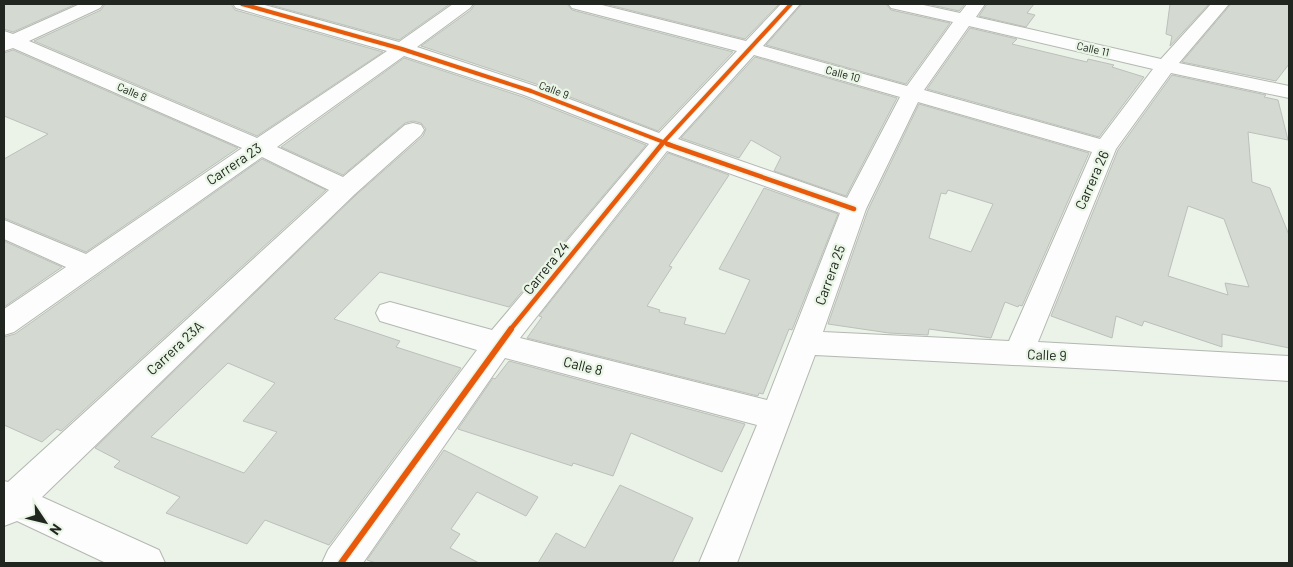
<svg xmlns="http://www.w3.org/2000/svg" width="1293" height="567" font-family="Barlow,sans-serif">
<rect width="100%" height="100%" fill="#ebf2e8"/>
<!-- building -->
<path fill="#d4d9d2" stroke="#bcc0ba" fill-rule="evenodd" d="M4,4H76L13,32L4,29Z
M105,4H231L235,10L383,52L257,136L34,41L101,10Z
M267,4H450L399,40Z
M475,4H567L572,10L733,52L658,131L539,85L421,46L471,10Z
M605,4H779L745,39Z
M802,4H886L891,10L950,23L906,84L766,45Z
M927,4H965L959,11Z
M987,4H1034L1027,13L1035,15L1026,27L979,16Z
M1170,4H1209L1170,46L1172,36L1166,34Z
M1231,4H1289V64L1276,81L1182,62Z
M970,28L1017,39L1012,44L1087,62L1088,59L1114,65L1112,67L1144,77L1099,137L927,89Z
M13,50L238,148L86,252L4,218V159L48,134L4,116V53Z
M755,57L897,98L846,196L774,171L781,157L751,140L739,158L681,138Z
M404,58L523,97L646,145L509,307L380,272L334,319L400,341L396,347L461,368L329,545L265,520L247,544L166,513L180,497L114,467L120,461L95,448L356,195L423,136L426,129L421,123L413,121L405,123L343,175L281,147ZM228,363L275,383L243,421L277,432L244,473L151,437Z
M1172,75L1266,95L1264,97L1278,100L1288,140L1248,132L1252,182L1270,188L1289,235V348L1222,334V347L1144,321L1142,326L1116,316L1112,338L1051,316L1118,150ZM1188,206L1224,219L1249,287L1225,283L1228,295L1168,276Z
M919,104L1089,153L1022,306L1019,305L1018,307L1005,302L991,338L929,329L928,335L889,333L828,324L868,210ZM948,190L993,204L971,252L929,238L941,193L946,194Z
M668,153L729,175L669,266L672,267L647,306L660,310L659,312L686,318L684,324L725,334L750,280L719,269L764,188L838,214L792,330L789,329L763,394L759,393L758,396L527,338L542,317L539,316Z
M262,159L326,190L61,431L57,429L42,442L4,425V337L15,334Z
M4,241L62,267L4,307Z
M509,361L745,424L722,472L631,433L613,476L573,463L572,466L458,429L493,378L495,379Z
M444,450L538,497L526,516L477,492L451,529L460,534L450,548L479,563H376L367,560Z
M620,485L693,518L672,563H538L556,533L585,548Z"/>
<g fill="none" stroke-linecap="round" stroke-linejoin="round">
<!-- minor casing -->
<g stroke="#b3b8b1" stroke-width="2">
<path id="minor" d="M80,4H103L100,8L29,41L257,138L387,51L236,8L233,4H261L399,42L453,4H473L470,8L417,47L538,87L659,133L737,51L572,8L569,4H598L746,41L781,4H800L763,46L907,86L953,22L891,8L888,4H919L960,13L967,4H985L976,17L1161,59L1211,4H1229L1179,63L1289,86V98L1171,73L1116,149L1038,342L1289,356V381L1115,370L815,355L737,563H699L757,425L505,358L363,563H322L328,550L477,350L380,321L376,313L380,305L390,302L492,330L649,144L524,95L404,56L277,147L343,177L405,125L413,123L421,125L424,130L421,135L355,194L42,497L159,550L165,563H106L17,521L4,526V481L8,482L329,190L262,157L14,332L4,335V309L66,267L4,239V220L86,254L242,148L13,48L4,51V31L13,34ZM969,26L1153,69L1100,139L924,90ZM754,55L900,97L847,198L678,139ZM918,102L1092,152L1009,341L823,332L866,209ZM667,151L840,213L767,400L520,338Z"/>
</g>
<!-- minor -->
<use href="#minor" fill="#fcfdfc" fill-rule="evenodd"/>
<!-- cycleway-far2 casing -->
<g stroke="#e9f5e5" stroke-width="6">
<path id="cycleway-far2" d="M242,4L402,49L531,91L671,145
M661,145L791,4"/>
</g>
<!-- cycleway-far1 casing -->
<g stroke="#e9f5e5" stroke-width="8">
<path id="cycleway-far1" d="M667,144L854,209
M510,330L662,144"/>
</g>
<!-- cycleway casing -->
<g stroke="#e9f5e5" stroke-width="9">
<path id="cycleway" d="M341,563L511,329"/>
</g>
<!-- cycleway-far2 -->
<use href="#cycleway-far2" stroke="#e8590c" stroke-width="4"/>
<!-- cycleway-far1 -->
<use href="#cycleway-far1" stroke="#e8590c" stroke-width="4.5"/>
<!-- cycleway -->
<use href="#cycleway" stroke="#e8590c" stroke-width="6"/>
</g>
<g text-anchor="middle" stroke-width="4.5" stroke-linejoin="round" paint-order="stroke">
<!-- far-street labels -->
<g font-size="11" fill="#212620" stroke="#e9f5e5">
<text transform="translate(1093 49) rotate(13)" y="4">Calle 11</text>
<text transform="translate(843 74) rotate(15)" y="4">Calle 10</text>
<text transform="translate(554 90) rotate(21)" y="4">Calle 9</text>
<text transform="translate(132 92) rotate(23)" y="4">Calle 8</text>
</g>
<!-- street labels -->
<g font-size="14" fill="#212620" stroke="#e9f5e5">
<text transform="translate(234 164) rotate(-34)" y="5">Carrera 23</text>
<text transform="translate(1092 180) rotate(-66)" y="5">Carrera 26</text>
<text transform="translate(546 268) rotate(-51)" y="5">Carrera 24</text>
<text transform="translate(830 275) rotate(-70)" y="5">Carrera 25</text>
<text transform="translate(175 348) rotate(-43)" y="5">Carrera 23A</text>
<text transform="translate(1047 355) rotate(2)" y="5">Calle 9</text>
<text transform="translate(583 366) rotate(14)" y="5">Calle 8</text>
</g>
</g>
<!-- border -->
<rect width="1293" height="567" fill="none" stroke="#212620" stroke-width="10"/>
<!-- north arrow -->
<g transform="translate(45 522) rotate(125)" stroke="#e9f5e5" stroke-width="4" paint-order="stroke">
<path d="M0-4L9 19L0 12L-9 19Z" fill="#212620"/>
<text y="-8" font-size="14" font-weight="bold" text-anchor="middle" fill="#212620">N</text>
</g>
</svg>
